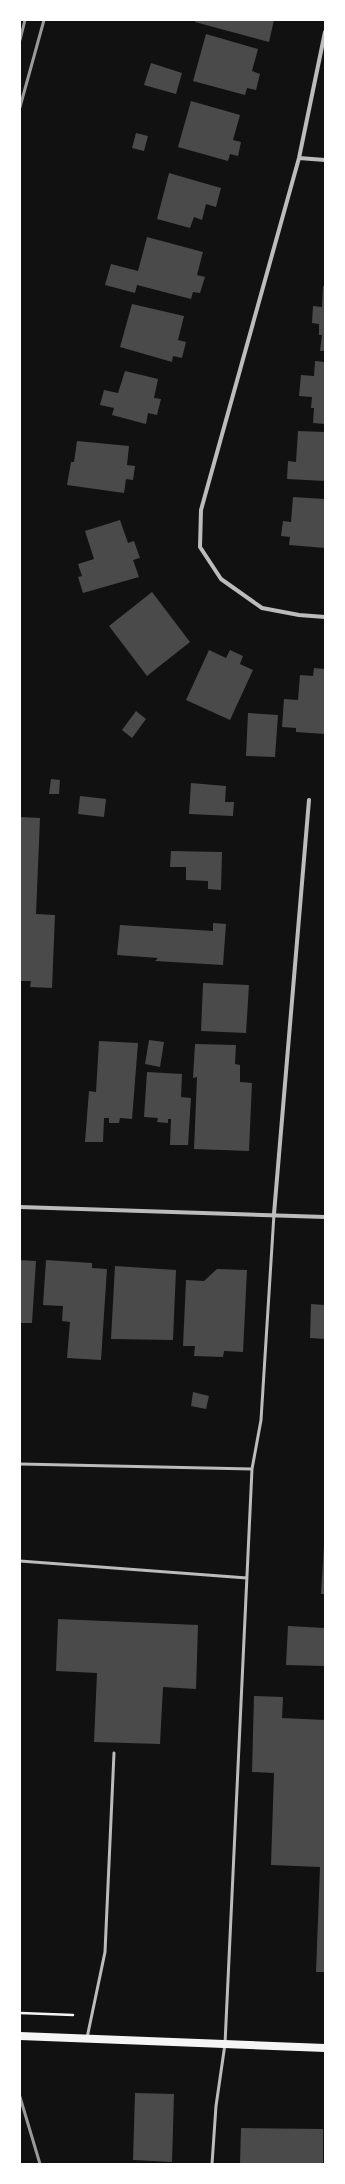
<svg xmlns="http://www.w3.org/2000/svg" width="345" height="2184" font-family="'Varela Round',sans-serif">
<rect width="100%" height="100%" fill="#111"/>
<!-- building -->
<path fill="#4a4a4a" d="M196,20H274L269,42L195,22Z
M206,34L258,49L252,71L260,74L256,90L247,88L245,95L193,81Z
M151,63L182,73L176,94L144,85Z
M191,101L240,115L233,140L241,142L238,156L230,154L228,161L178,147Z
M136,133L148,136L144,151L132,148Z
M169,173L221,188L216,207L206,204L202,220L194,217L190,228L157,219Z
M147,237L203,252L197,275L205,277L200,293L193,292L191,299L137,285L135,293L105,285L111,264L138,271Z
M323,286H325V351H320L322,335H319V324L312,323L313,306L322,307Z
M132,304L184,316L178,340L186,342L182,358L173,356L172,362L120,347Z
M315,361L325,362V424L313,423L314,408H311L312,397L299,396L301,375L314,376Z
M125,371L158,379L154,398L161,399L157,415L148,413L146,424L112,415L114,408L100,405L104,390L118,393Z
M298,431L325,432V481L287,479L288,461L296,462Z
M77,441L129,446L127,465L135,466L133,480L126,479L124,493L67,485L71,462H74Z
M293,497L325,499V548L289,545L290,537L281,536L283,521L291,522Z
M120,520L128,543L134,541L140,558L133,560L139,577L83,593L78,577L82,576L78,564L94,559L85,531Z
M152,592L190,642L147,676L109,626Z
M209,650L226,658L230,650L243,656L240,664L253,670L230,720L186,700Z
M314,668L325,669V734L296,732V728L282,727L284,699L298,700L300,675L313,676Z
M136,711L146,719L132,738L122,730Z
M248,713L278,715L275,757L246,756Z
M51,779L60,780L59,794H49Z
M191,783L226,786L225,802H234L233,816L189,814Z
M80,796L106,799L104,817L78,814Z
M20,817L40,818L36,914L55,915L52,988L30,987L31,981H20Z
M171,851L222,852L221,890L208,889V881L186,880V867H170Z
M213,923L226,924L223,965L155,961L158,958L117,955L120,925L213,931Z
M203,983L249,985L246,1033L201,1031Z
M149,1040L164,1042L160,1067L145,1064Z
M99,1041L138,1043L132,1119L120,1118L119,1123H109V1118H104L103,1142H85L89,1091L96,1092Z
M195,1044L236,1045L235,1064L240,1065V1082L252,1083L249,1151L194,1149L197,1077L193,1078Z
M147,1072L182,1074L181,1097L191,1098L188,1145H170L171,1119H168V1123L157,1122L158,1118L144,1117Z
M20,1260L36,1261L32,1323H20Z
M46,1260L92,1263V1268L107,1269L101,1360L67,1358L70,1322L62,1321L63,1306L43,1305Z
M115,1266L176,1270L173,1340L111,1339Z
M217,1269L247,1270L243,1352L224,1351L223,1357L194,1356L195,1346H183L186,1280L204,1281Z
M311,1304L325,1305V1339L310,1338Z
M193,1392L209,1396L206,1409L191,1406Z
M324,1545H325V1594H321Z
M58,1619L198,1625L196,1689L163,1687L160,1744L94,1742L97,1673L56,1671Z
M288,1626L325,1628V1666L286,1665Z
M254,1696L283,1697L282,1718L325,1720V1972H316L320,1867L271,1865L274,1773L252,1772Z
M135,2093L174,2094L172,2162L133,2160Z
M241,2128L323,2129V2164H240Z"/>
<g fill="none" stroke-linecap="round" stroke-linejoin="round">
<!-- path -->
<path stroke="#f5f5f5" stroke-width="2.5" d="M20,2013L73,2015"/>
<!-- service -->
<path stroke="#bcbcbc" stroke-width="3" d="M20,1464L252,1469
M20,1561L247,1578
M87,2038L105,1952L114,1753
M212,2164L216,2106L225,2044L252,1469L261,1420L274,1214"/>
<!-- minor -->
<path stroke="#bcbcbc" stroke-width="4" d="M325,32L299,158L201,510L200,547L221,579L262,608L299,615L325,617
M299,158L325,160
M20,1207L325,1217
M274,1214L309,800"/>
<!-- secondary -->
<path stroke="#f5f5f5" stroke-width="8" d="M20,2036L325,2048"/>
<!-- rail -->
<path stroke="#9a9a9a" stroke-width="3" d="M20,40L25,20
M20,107L44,20
M20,2097L40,2164"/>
</g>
<!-- border -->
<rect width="345" height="2184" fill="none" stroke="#ffffff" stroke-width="42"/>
</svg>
